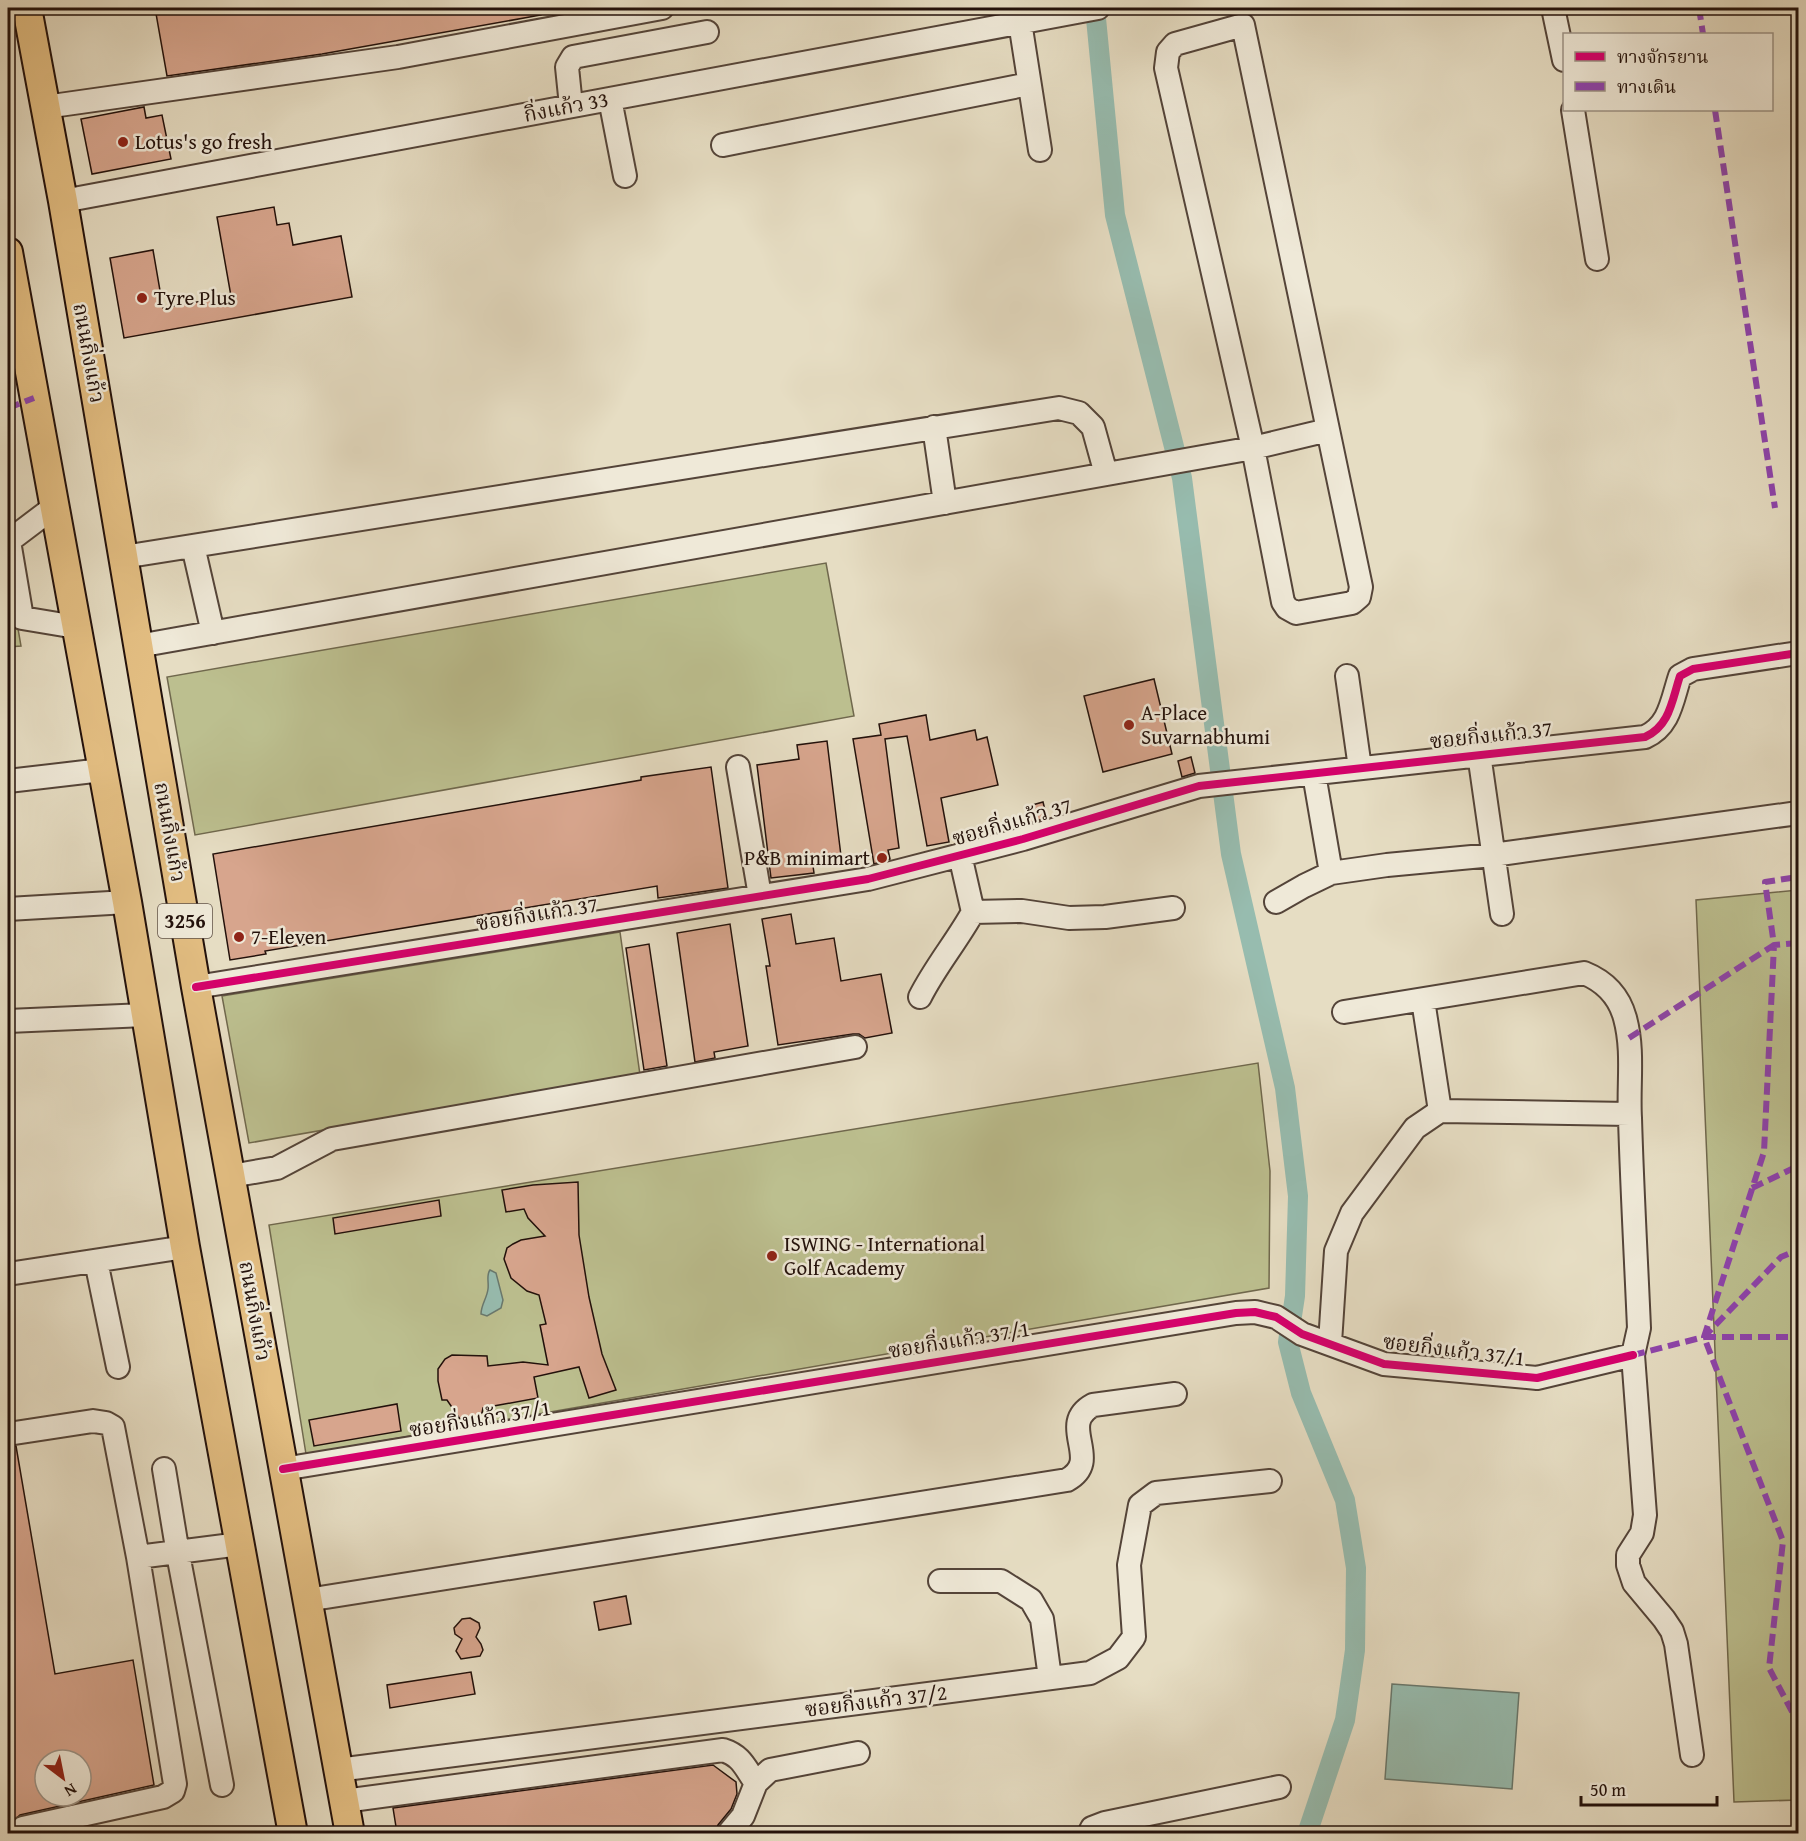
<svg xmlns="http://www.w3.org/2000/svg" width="1806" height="1841" font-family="'Gentium Book Plus','Noto Serif Thai',serif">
<rect width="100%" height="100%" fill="#e6ddc3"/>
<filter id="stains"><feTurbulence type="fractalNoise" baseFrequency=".00333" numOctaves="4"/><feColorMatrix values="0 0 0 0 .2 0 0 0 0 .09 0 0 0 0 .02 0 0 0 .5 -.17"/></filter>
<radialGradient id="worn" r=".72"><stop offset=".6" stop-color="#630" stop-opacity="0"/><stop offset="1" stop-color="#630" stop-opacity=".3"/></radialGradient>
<!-- green -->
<path fill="#bcbf8f" stroke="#70684d" stroke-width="1.5" d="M826,563L854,716L195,835L167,677Z
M8,570L21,646L8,647Z
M1798,890V1800L1734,1802L1696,900Z
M620,932L640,1075L249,1143L222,996Z
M1258,1063L1270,1171L1269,1288L306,1454L269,1225Z"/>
<!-- water -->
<path fill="#97bcaf" stroke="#69786d" stroke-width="1.5" d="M490,1270L496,1273L503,1300L501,1308L487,1316L481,1314C481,1305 487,1298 488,1289C489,1282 486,1275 490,1270Z
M1392,1684L1519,1693L1512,1789L1385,1779Z"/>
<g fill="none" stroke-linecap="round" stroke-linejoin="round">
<!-- canal -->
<path stroke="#97bcaf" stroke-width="20" d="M1095,8L1115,215L1182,478L1231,854L1285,1088L1298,1196L1295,1296L1288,1342L1301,1393L1345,1500L1356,1568L1355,1650L1345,1720L1307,1834"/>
</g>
<!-- building -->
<path fill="#d7a58d" stroke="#23110b" stroke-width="1.5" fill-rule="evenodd" d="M155,8H540L541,15L322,54L167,76Z
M144,107L146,118L162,115L171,159L92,174L81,119Z
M274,207L277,225L289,223L293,245L341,236L352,297L124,338L110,258L153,250L163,308L231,296L217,217Z
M1154,679L1172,754L1103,772L1084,696Z
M926,715L930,740L975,730L977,740L987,737L998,785L941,798L949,842L927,846L907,736L885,739L899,848L888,850L890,859L874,864L853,739L881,735L879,724Z
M827,741L841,856L812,859L814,873L771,878L757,765L799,759L797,745Z
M1191,757L1195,773L1182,777L1178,761Z
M711,767L728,888L658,898L657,886L265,951L266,954L230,960L213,854L641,780V777Z
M1043,802L1047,818L1029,823L1025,807Z
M791,914L796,944L834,938L841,981L881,974L892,1033L865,1038L859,1034H853L778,1045L766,966H770L762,919Z
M730,924L748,1046L714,1052L715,1058L695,1062L677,933Z
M649,944L667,1066L644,1070L626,948Z
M578,1182L579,1235L589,1297L602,1354L616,1390L589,1398L579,1367L534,1377L538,1398L483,1408L482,1413L466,1420L460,1419L447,1400H442L438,1381V1369L445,1359L452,1355L487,1356L488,1366L523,1362L548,1365L540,1325L546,1324L539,1295L527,1291L511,1278L504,1259L507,1248L513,1244L521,1240L545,1236L528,1218L524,1209L506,1212L502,1190L533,1185Z
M439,1200L441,1216L335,1234L333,1218Z
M397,1404L401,1431L314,1446L309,1420Z
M16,1446L55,1674L133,1660L154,1785L20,1815L8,1826V1447ZM45,1760H81V1796H45Z
M626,1596L631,1624L599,1630L594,1602Z
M470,1618L479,1623L480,1628L476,1637L481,1644L483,1650L480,1656L461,1659L456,1651L462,1639L455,1634L454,1628L462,1619Z
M471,1672L475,1694L390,1708L387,1685Z
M713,1765L736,1782L737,1794L731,1809L718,1825L715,1833H397L393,1808Z"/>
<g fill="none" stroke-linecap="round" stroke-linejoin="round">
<!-- minor casing -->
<g stroke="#544439" stroke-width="26">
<path id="minor" d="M1553,8L1564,60
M1020,22L1040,150
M1243,25L1361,587L1359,597L1352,603L1296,613L1287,608L1283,602L1253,448L1166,68L1168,52L1175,44Z
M610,99L625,176
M571,106L567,67L573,57L707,32
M45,107L398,57L662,8
M1573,110L1597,259
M723,145L1029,84
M63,201L1098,8
M934,427L945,503
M54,507L9,541L22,618L76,627
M193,546L213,633
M123,557L1059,408L1079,413L1093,427L1106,474
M138,646L1253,448L1328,430
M1347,676L1360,768
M1479,754L1502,914
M738,767L760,896
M1314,774L1331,873
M8,781L102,770
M1276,902L1304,886L1331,873L1387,865L1493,855L1798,813
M8,909L127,902
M973,912L1022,911L1069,918L1105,917L1173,908
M196,987L868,879L1023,839L1199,786L1645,737C1670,726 1672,700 1680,676L1693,669L1798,653
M920,997C935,967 957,941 973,912L960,855
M1423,1000L1440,1111
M1344,1012L1584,973C1604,981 1619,996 1625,1018C1634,1051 1628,1085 1630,1118C1632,1188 1636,1258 1639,1328L1633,1355L1645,1515L1642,1533L1628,1555V1565L1634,1583L1664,1619L1672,1631L1676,1644L1692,1755
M8,1021L145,1015
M231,1176L277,1168L332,1139L855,1047
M96,1261L118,1367
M8,1274L185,1247
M1330,1343L1336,1251L1352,1213L1415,1128L1440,1111L1629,1114
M8,1434L93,1421L106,1423L113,1427L138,1557L175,1784L173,1791L163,1797L23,1828L18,1834
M164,1469L178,1554L222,1785
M283,1469L1236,1313L1255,1312L1276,1317L1302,1334L1384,1364L1537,1378L1633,1355
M138,1557L240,1544
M940,1581H1001L1031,1600L1042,1619L1050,1678
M307,1600L1067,1480C1104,1460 1056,1425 1093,1405L1175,1394
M338,1770L1090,1673L1118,1658L1134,1637L1129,1565L1140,1505L1156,1493L1270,1481
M344,1801L723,1750C742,1756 745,1768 756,1783
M728,1834L743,1816L756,1783L770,1770L858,1753
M1089,1834L1092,1828L1105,1823L1279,1787"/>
</g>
<!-- major casing -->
<g stroke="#23110b" stroke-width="32">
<path id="major" d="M27,8L63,201L196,987L350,1834
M8,252L127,902L185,1247L293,1834"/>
</g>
<!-- minor -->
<use href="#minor" stroke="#efe9d8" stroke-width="22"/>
<!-- major -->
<use href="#major" stroke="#e3be82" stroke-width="28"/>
<!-- quiet -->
<path stroke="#8e44ad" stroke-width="6" stroke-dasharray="12 6" stroke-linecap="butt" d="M1699,8L1703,34
M1715,110L1775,508
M8,408L34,398
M1798,943L1774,945L1764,1152L1704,1337L1783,1541L1769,1668L1798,1723
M1629,1038L1774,945L1765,882L1798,877
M1752,1188L1798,1166
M1704,1337H1798
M1633,1355L1704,1337L1781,1257L1798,1250"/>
<!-- cycleway casing -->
<g stroke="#efe9d8" stroke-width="11">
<path id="cycleway" d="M196,987L868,879L1023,839L1199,786L1645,737C1670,726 1672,700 1680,676L1693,669L1798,653
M283,1469L1236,1313L1255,1312L1276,1317L1302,1334L1384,1364L1537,1378L1633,1355"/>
</g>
<!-- cycleway -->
<use href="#cycleway" stroke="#d6006c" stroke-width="8"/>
</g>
<!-- markers -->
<g fill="#8f2418" stroke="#efe9d8" stroke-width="2">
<circle cx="123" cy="142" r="6"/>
<circle cx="142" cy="298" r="6"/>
<circle cx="1129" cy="725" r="6"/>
<circle cx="882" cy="858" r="6"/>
<circle cx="239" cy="937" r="6"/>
<circle cx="772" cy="1256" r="6"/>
</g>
<g text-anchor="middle" stroke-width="5" stroke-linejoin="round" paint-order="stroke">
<!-- shield labels -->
<rect fill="#efe9d8" stroke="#605248" stroke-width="1.5" x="158" y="904" width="54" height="34" rx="4.5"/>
<g font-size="20" font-weight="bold" fill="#23110b">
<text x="185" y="928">3256</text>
</g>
<!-- street labels -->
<g font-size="21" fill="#23110b" stroke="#efe9d8">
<text transform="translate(566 107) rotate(-11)" y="7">กิ่งแก้ว 33</text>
<text transform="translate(89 353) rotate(80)" y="7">ถนนกิ่งแก้ว</text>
<text transform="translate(1491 735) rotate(-6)" y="7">ซอยกิ่งแก้ว 37</text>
<text transform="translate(1012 822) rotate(-16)" y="7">ซอยกิ่งแก้ว 37</text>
<text transform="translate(170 832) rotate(80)" y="7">ถนนกิ่งแก้ว</text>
<text transform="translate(537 914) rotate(-9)" y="7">ซอยกิ่งแก้ว 37</text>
<text transform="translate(255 1311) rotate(80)" y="7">ถนนกิ่งแก้ว</text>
<text transform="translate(959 1340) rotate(-9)" y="7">ซอยกิ่งแก้ว 37/1</text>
<text transform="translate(1454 1350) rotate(7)" y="7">ซอยกิ่งแก้ว 37/1</text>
<text transform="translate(480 1419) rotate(-9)" y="7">ซอยกิ่งแก้ว 37/1</text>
<text transform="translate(876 1701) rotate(-7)" y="7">ซอยกิ่งแก้ว 37/2</text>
</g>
<!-- poi labels -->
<g font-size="21" fill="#23110b" stroke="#efe9d8" text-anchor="start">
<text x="135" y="149">Lotus's go fresh</text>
<text x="154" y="305">Tyre Plus</text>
<text x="1141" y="720">A-Place<tspan x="1141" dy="24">Suvarnabhumi</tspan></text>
<text x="870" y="865" text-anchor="end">P&amp;B minimart</text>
<text x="251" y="944">7-Eleven</text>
<text x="784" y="1251">ISWING - International<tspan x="784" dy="24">Golf Academy</tspan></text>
</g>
</g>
<!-- margin -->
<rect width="1806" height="1841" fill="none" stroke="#e6ddc3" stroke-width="30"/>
<rect x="9" y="9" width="1788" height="1823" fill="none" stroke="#23110b" stroke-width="3"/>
<rect x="15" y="15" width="1776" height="1811" fill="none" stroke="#23110b" stroke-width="1.5"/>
<!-- legend -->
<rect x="1563" y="33" width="210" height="78" fill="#efe9d8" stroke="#9d9386" stroke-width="1.5"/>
<rect x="1575" y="52" width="30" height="9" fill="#d6006c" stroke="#9d9386" stroke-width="1.5"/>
<text x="1617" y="63" font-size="18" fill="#23110b">ทางจักรยาน</text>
<rect x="1575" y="82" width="30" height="9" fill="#8e44ad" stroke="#9d9386" stroke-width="1.5"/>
<text x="1617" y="93" font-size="18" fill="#23110b">ทางเดิน</text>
<!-- north arrow -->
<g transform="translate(63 1778) rotate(148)"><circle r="28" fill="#efe9d8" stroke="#9d9386" stroke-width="1.5"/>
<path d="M0-4.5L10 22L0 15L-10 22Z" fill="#8f2418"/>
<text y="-9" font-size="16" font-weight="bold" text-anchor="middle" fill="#23110b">N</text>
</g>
<!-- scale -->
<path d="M1581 1796v9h136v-9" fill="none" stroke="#23110b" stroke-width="3"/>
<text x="1590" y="1796" font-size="18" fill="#23110b" stroke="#efe9d8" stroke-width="4.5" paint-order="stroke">50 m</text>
<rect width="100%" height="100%" filter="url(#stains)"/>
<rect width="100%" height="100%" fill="url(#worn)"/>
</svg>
